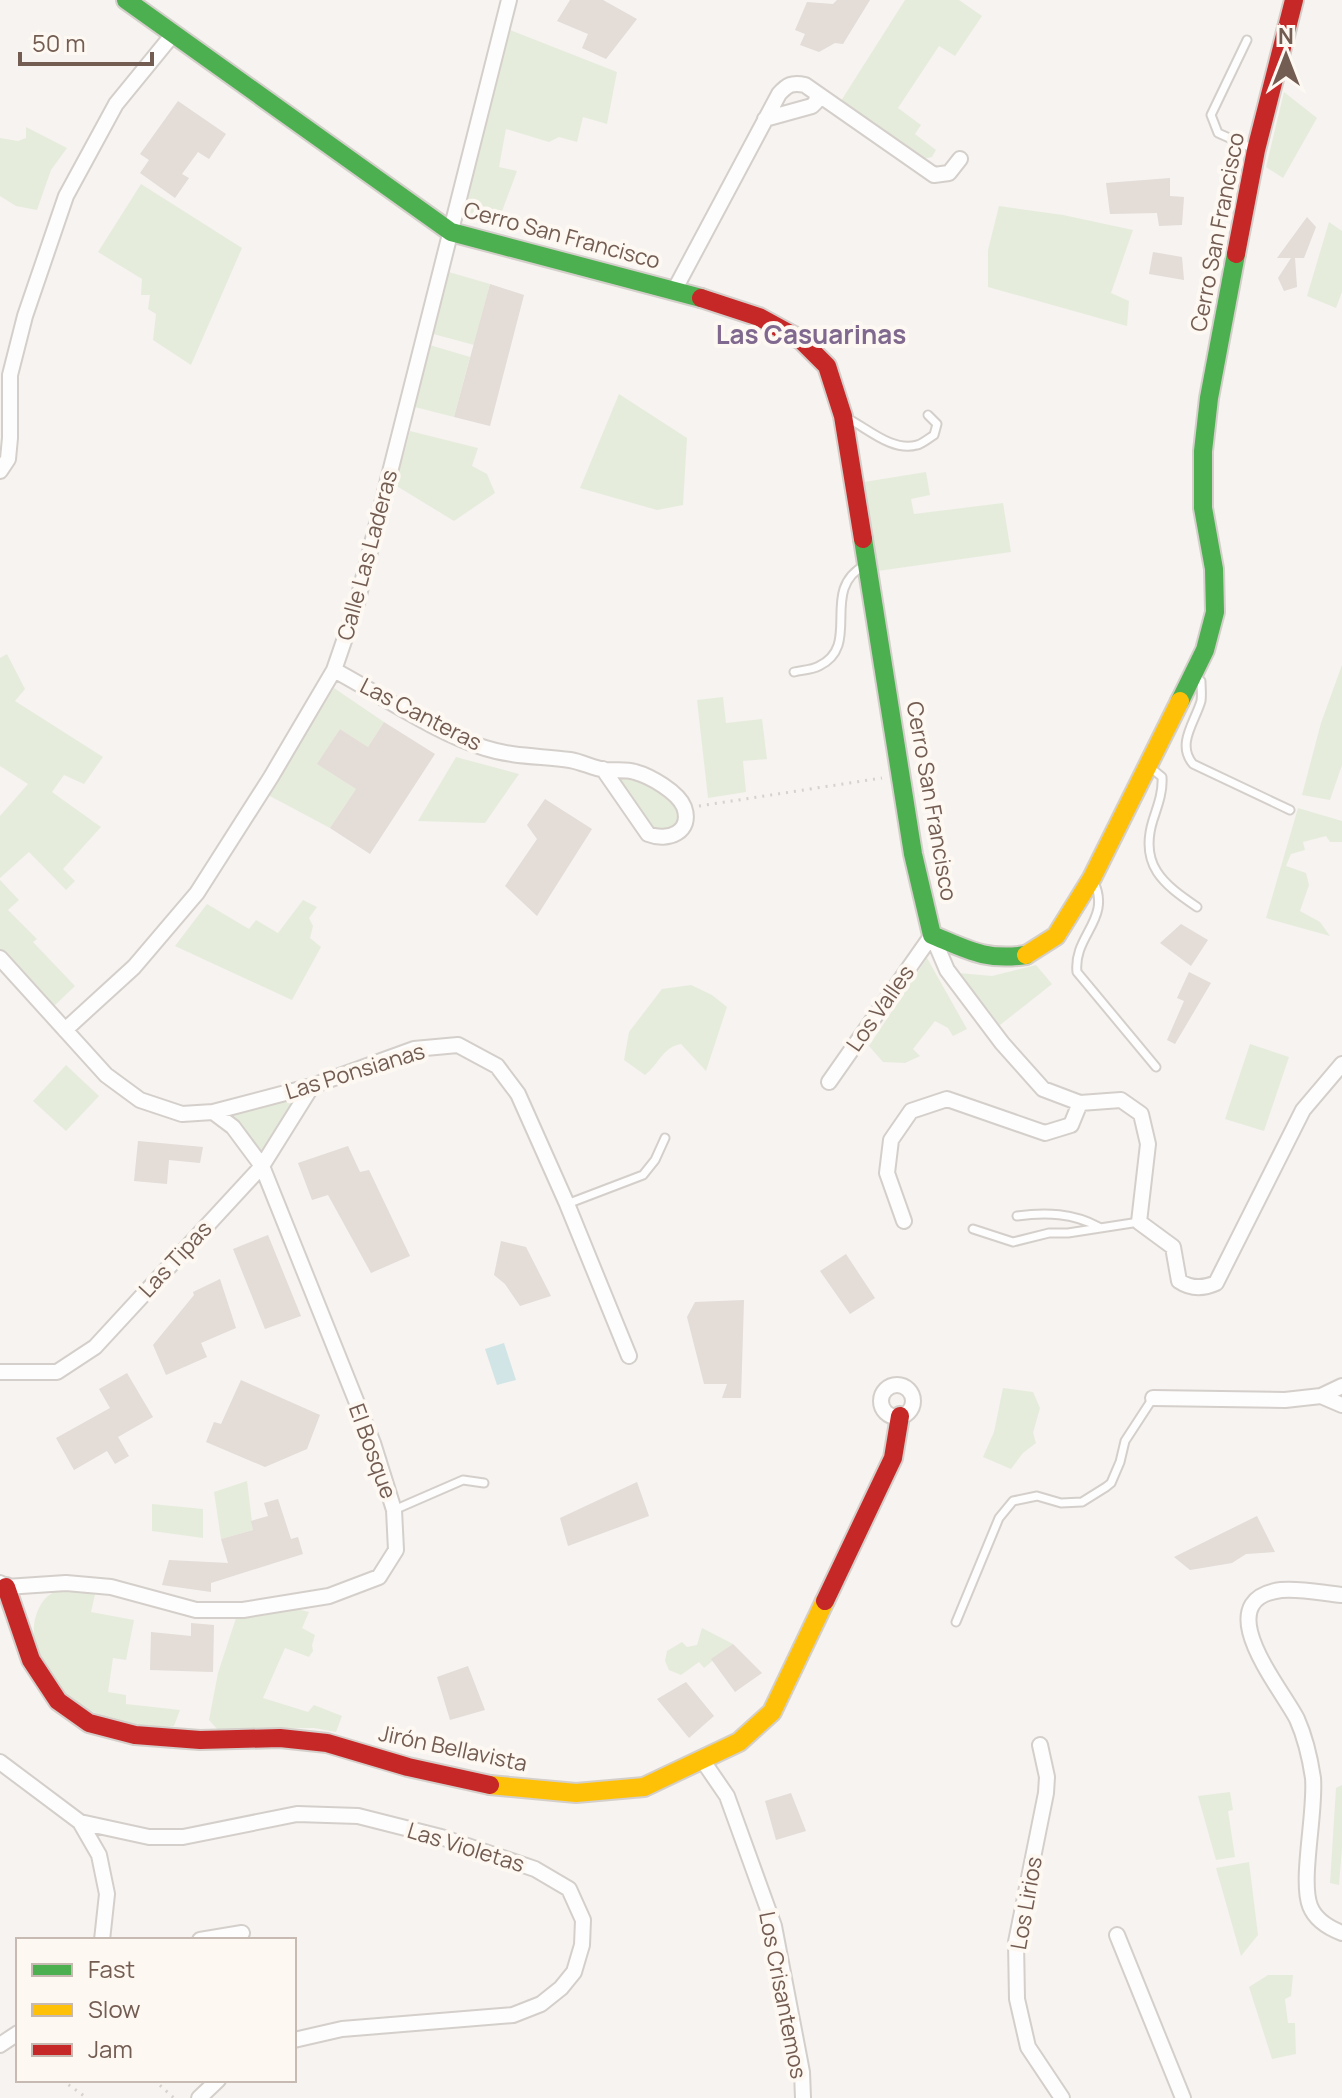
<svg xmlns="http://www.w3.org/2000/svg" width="1342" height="2098" font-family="Manrope,sans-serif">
<rect width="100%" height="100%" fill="#f6f3f0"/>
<!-- green -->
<path fill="#e6ecdc" d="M905,0H959L982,16L955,56L939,46L898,108L921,125L915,134L936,150L932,157L922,159L839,104Z
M510,30L617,72L607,124L583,117L577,142L559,137L549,142L506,129L499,167L517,171L498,222L464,213Z
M1284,92L1317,118L1283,178L1266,167Z
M26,127L67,148L51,170L37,210L16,206L0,196V138L18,141L26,138Z
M141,184L242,248L191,365L153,340L156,314L148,309L150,295H141L142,279L98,252Z
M999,206L1063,215L1133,230L1111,293L1129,301L1127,326L988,287V250Z
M1329,222L1342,231V292L1336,308L1307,296Z
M442,270L490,284L474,345L426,332Z
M423,343L470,357L454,417L407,405Z
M619,394L687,438L683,505L657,510L580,488Z
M410,431L478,448L472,466L487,474L495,493L454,521L395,485Z
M926,472L930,495L911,499L914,514L1003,503L1011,552L878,571L864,482Z
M7,654L25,689L15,701L103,757L84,784L64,775L52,792L101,827L63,869L75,881L66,890L29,852L0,878V816L28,784L0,766V658Z
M1342,665V765L1330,800L1302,795L1321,723Z
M334,688L384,722L368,747L340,729L318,764L356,789L330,828L268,795Z
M723,697L726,723L762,719L767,759L743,761L746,792L708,798L697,700Z
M456,757L519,774L485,823L418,821Z
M603,769L635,772L676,796L684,825L658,839Z
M1298,808L1342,821V842H1330L1326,836L1303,842L1305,850L1291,854L1286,866L1306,873L1309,885L1300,911L1320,922L1330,936L1266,918Z
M0,880L19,900L8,910L37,939L33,942L75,986L53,1007L0,953Z
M303,900L317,907L309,918L313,926L310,938L321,947L292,1000L175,946L207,904L249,929L256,920L278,933Z
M927,958L967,1029L953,1036L948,1028L935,1021L913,1049L920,1056L905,1063L883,1062L869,1046Z
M1036,965L1052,984L1000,1025L959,973L992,976Z
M691,985L712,995L727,1007L706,1071L681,1044C663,1047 659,1064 645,1075L624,1060L629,1032L662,989Z
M1250,1044L1289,1057L1264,1131L1225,1119Z
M66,1065L99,1096L66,1131L33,1101Z
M312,1086L262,1166L213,1112Z
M1003,1388L1033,1392L1040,1408L1033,1433L1036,1443L1023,1453L1011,1469L983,1457L994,1432Z
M247,1481L253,1530L221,1539L214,1492Z
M152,1504L203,1509V1538L152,1531Z
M58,1589L96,1590L91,1612L134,1620L126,1660L113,1658L108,1692L126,1695V1704L180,1710L174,1726C145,1728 112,1722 85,1708C51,1691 16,1637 44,1600C47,1596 54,1592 58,1589Z
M293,1608L309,1612L302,1628L315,1635L312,1645L313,1651L309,1657L285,1648L263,1698L308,1712L314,1705L342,1716L336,1732L314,1728L217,1729L209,1720L218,1673L237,1615Z
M702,1628L733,1644L704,1668L699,1662L681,1675L669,1670L665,1661L667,1651L682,1642L687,1647L697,1645Z
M1342,1785V1848L1339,1885L1330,1883L1336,1788Z
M1230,1792L1233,1810L1228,1811L1235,1857L1216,1860L1198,1796Z
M1249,1862L1258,1935L1241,1956L1216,1868Z
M1268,1975H1293L1291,1996L1285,1999L1288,2023H1295L1296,2054L1272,2059L1249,1987Z"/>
<!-- water -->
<path fill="#d2e5e6" d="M504,1343L516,1380L497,1385L485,1349Z"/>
<!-- building -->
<path fill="#e3dcd7" d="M570,0H603L637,19L606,59L582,48L588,34L557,21Z
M837,0H870L843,44L835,43L819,52L800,45L805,34L795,30L807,2L833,4Z
M178,101L226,134L209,159L198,152L182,174L189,178L175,198L140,173L149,160L140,154Z
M1170,178V196L1184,197L1182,225L1159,226L1157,213L1110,214L1106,183Z
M1307,217L1316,227L1304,258H1295L1297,287L1284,291L1278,278L1291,258H1277Z
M1153,252L1182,257L1184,280L1149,274Z
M490,284L524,295L490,426L454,417Z
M384,722L435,754L370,854L330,828L356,789L317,764L340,729L368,747Z
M545,799L592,829L537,916L505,886L537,839L527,825Z
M1181,924L1208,940L1191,966L1160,943Z
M1189,972L1211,983L1175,1044L1167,1040L1184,1001L1177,998Z
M138,1141L203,1147L200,1163L169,1160L167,1184L134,1181Z
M348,1146L360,1172L369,1170L410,1256L371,1273L328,1195L312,1200L298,1163Z
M268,1235L301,1316L265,1329L233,1249Z
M501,1241L526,1247L551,1296L520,1306L505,1284L494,1275Z
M846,1254L875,1298L850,1314L820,1271Z
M220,1279L236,1328L201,1343L207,1357L166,1375L153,1345L194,1295L193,1292Z
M744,1300L741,1398H722L727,1384H704L687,1317L695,1302Z
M127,1373L153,1417L118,1437L129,1456L115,1464L107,1451L74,1470L56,1438L110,1408L99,1389Z
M241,1380L320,1415L307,1449L265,1467L206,1442L214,1422L221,1424Z
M637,1482L649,1516L568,1546L560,1518Z
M278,1499L291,1539L298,1537L303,1554L211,1583V1592L162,1585L169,1560L228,1563L221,1539L253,1530L251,1521L268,1516L264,1503Z
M1257,1516L1275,1552L1246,1554L1232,1563L1190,1570L1174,1557Z
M191,1623L214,1625L213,1672L150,1670L151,1632L191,1636Z
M733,1644L762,1673L735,1692L711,1659Z
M468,1666L485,1710L450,1720L437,1677Z
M686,1682L714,1716L689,1738L657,1699Z
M791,1793L806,1831L776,1840L765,1801Z"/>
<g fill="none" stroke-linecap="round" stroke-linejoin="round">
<!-- lane casing -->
<g stroke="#d4cfca" stroke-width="11">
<path id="lane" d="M1247,40L1211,115L1218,133L1254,149
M849,419C868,429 893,452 917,445C922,444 929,438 934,435L937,424L928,415
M794,672C802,670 812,670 819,666C863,645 818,590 865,565
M1195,676L1201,681C1201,687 1202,695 1201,701C1195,722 1176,744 1193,764L1290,810
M1151,768L1162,777C1163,792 1158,805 1153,820C1139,865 1163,884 1197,907
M1093,880C1113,919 1073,935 1077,972L1156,1067
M567,1204L643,1175L655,1160L665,1138
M1017,1216C1046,1212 1073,1213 1099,1227
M973,1229L1013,1242L1049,1233H1068L1139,1222
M394,1510L463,1480L484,1483
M956,1622L999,1518L1013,1501L1037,1496L1061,1503L1082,1502L1106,1487L1111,1483L1120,1462L1125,1441L1153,1398"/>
</g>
<!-- street casing -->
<g stroke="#d4cfca" stroke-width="18">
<path id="street" d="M765,119L812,106L816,102L817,95
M675,289L779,94C787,85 792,82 805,85L934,175L949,173L960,159
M0,471L8,459L10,438V375L25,316L66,196L116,104L174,33
M334,670C379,694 438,734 485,748C513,757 541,756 570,760C582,762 593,768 605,770C615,771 626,769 635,772C650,776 678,792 684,807C693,832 668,842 648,834L603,769
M932,935L947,970L1002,1043L1043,1089L1080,1103L1121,1100L1141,1114L1148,1144L1139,1222L1173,1247L1179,1281C1191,1289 1203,1289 1216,1283L1303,1110L1342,1064
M0,958L106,1075L140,1100L182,1114L213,1112L312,1086L414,1049L458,1045L497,1066L518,1094L567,1204L629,1356
M65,1030L134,967L197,893L271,777L334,670L357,603L509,0
M829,1082L932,935
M904,1221L887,1173L891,1140L911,1111L947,1099L1045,1133L1071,1125L1080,1103
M0,1372H57L95,1347L262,1166L312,1086
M881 1401a16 16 0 1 1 32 0a16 16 0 1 1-32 0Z
M1321,1396L1342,1405
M1153,1398L1285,1400L1321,1396L1342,1386
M0,1583L6,1587L66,1583L111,1587L196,1610H243L329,1596L379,1577L396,1550L394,1510L373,1443L262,1166L233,1127L213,1112
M1342,1595C1322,1593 1300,1588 1281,1590C1206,1600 1282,1689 1297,1719C1305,1737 1310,1758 1313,1778C1316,1812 1300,1880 1310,1906C1315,1919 1329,1928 1342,1933
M1040,1745L1047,1777L1046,1793L1016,1942L1017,1999L1028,2047L1062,2098
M703,1761L727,1796L774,1926L802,2072L803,2098
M0,1762L80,1822L149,1837H183L297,1814L358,1816L441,1837L535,1869L569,1889L583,1920L582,1945L574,1972L561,1988L541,2004L513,2015L342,2029L294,2040
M80,1822L99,1855L107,1894L102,1940
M1117,1935L1183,2098
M200,1940L242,1933
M0,2045L18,2033
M199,2098L218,2080"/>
</g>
<!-- fast casing -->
<g stroke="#d4cfca" stroke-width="22">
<path id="fast" d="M126,0L451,232L701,298
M863,539L913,854L932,935C968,950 986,961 1026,955
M1180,701L1205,650L1215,612L1214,569L1203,508V451L1209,398L1236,254"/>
</g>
<!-- slow casing -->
<g stroke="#d4cfca" stroke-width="22">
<path id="slow" d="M1026,955L1056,936L1092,878L1180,701
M490,1785L576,1793L644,1787L739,1742L772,1712L825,1601"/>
</g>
<!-- jam casing -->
<g stroke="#d4cfca" stroke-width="22">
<path id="jam" d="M1236,254L1256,150L1294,0
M701,298L759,317L801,340L827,366L843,416L863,539
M6,1587L31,1660L58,1701L89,1723L135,1735L200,1740L280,1738L327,1743L408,1767L490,1785
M825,1601L893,1458L900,1416"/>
</g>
<!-- path -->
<path stroke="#d8d1cd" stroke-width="3" stroke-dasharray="2 6" stroke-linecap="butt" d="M699,806L882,778
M62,2080L87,2098
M154,2080L174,2098"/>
<!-- lane -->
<use href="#lane" stroke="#fefdfd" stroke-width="7"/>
<!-- street -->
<use href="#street" stroke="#fefdfd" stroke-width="14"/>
<!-- fast -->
<use href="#fast" stroke="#4caf50" stroke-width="18"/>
<!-- slow -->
<use href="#slow" stroke="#ffc107" stroke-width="18"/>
<!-- jam -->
<use href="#jam" stroke="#c62828" stroke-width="18"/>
</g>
<g text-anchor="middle" stroke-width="8" stroke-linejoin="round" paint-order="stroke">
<!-- street labels -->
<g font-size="22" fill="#735c51" stroke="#fdf8f2">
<text transform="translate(1217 232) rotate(-79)" y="8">Cerro San Francisco</text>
<text transform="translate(562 235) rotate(15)" y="8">Cerro San Francisco</text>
<text transform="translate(367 555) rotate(-75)" y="8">Calle Las Laderas</text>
<text transform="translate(421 714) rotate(27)" y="8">Las Canteras</text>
<text transform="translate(932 801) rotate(80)" y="8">Cerro San Francisco</text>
<text transform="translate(880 1008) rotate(-55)" y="8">Los Valles</text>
<text transform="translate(355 1071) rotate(-17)" y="8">Las Ponsianas</text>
<text transform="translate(175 1259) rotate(-47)" y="8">Las Tipas</text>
<text transform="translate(373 1451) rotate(70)" y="8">El Bosque</text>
<text transform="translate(453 1748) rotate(12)" y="8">Jirón Bellavista</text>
<text transform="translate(466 1847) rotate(17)" y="8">Las Violetas</text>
<text transform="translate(1026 1903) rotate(-80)" y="8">Los Lirios</text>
<text transform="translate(783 1995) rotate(79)" y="8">Los Crisantemos</text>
</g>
<!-- quarter labels -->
<g font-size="26" font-weight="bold" fill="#80698e" stroke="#fdf8f2">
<text x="811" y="344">Las Casuarinas</text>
</g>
</g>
<!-- legend -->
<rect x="16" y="1938" width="280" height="144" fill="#fdf8f2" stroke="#c6bab2" stroke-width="2"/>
<rect x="32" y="1964" width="40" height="12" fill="#4caf50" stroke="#c6bab2" stroke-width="2"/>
<text x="88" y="1978" font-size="24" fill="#735c51">Fast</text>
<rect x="32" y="2004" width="40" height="12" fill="#ffc107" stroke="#c6bab2" stroke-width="2"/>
<text x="88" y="2018" font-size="24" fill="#735c51">Slow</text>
<rect x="32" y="2044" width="40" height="12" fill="#c62828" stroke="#c6bab2" stroke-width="2"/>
<text x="88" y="2058" font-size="24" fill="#735c51">Jam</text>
<!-- north arrow -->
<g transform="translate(1286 56)" stroke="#fdf8f2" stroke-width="6" paint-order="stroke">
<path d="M0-6L14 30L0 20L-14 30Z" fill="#735c51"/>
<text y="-12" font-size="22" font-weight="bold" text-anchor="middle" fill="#735c51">N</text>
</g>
<!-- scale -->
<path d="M20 52v12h132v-12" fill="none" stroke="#735c51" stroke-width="4"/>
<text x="32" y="52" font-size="24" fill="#735c51" stroke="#fdf8f2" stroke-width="6" paint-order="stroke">50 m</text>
</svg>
